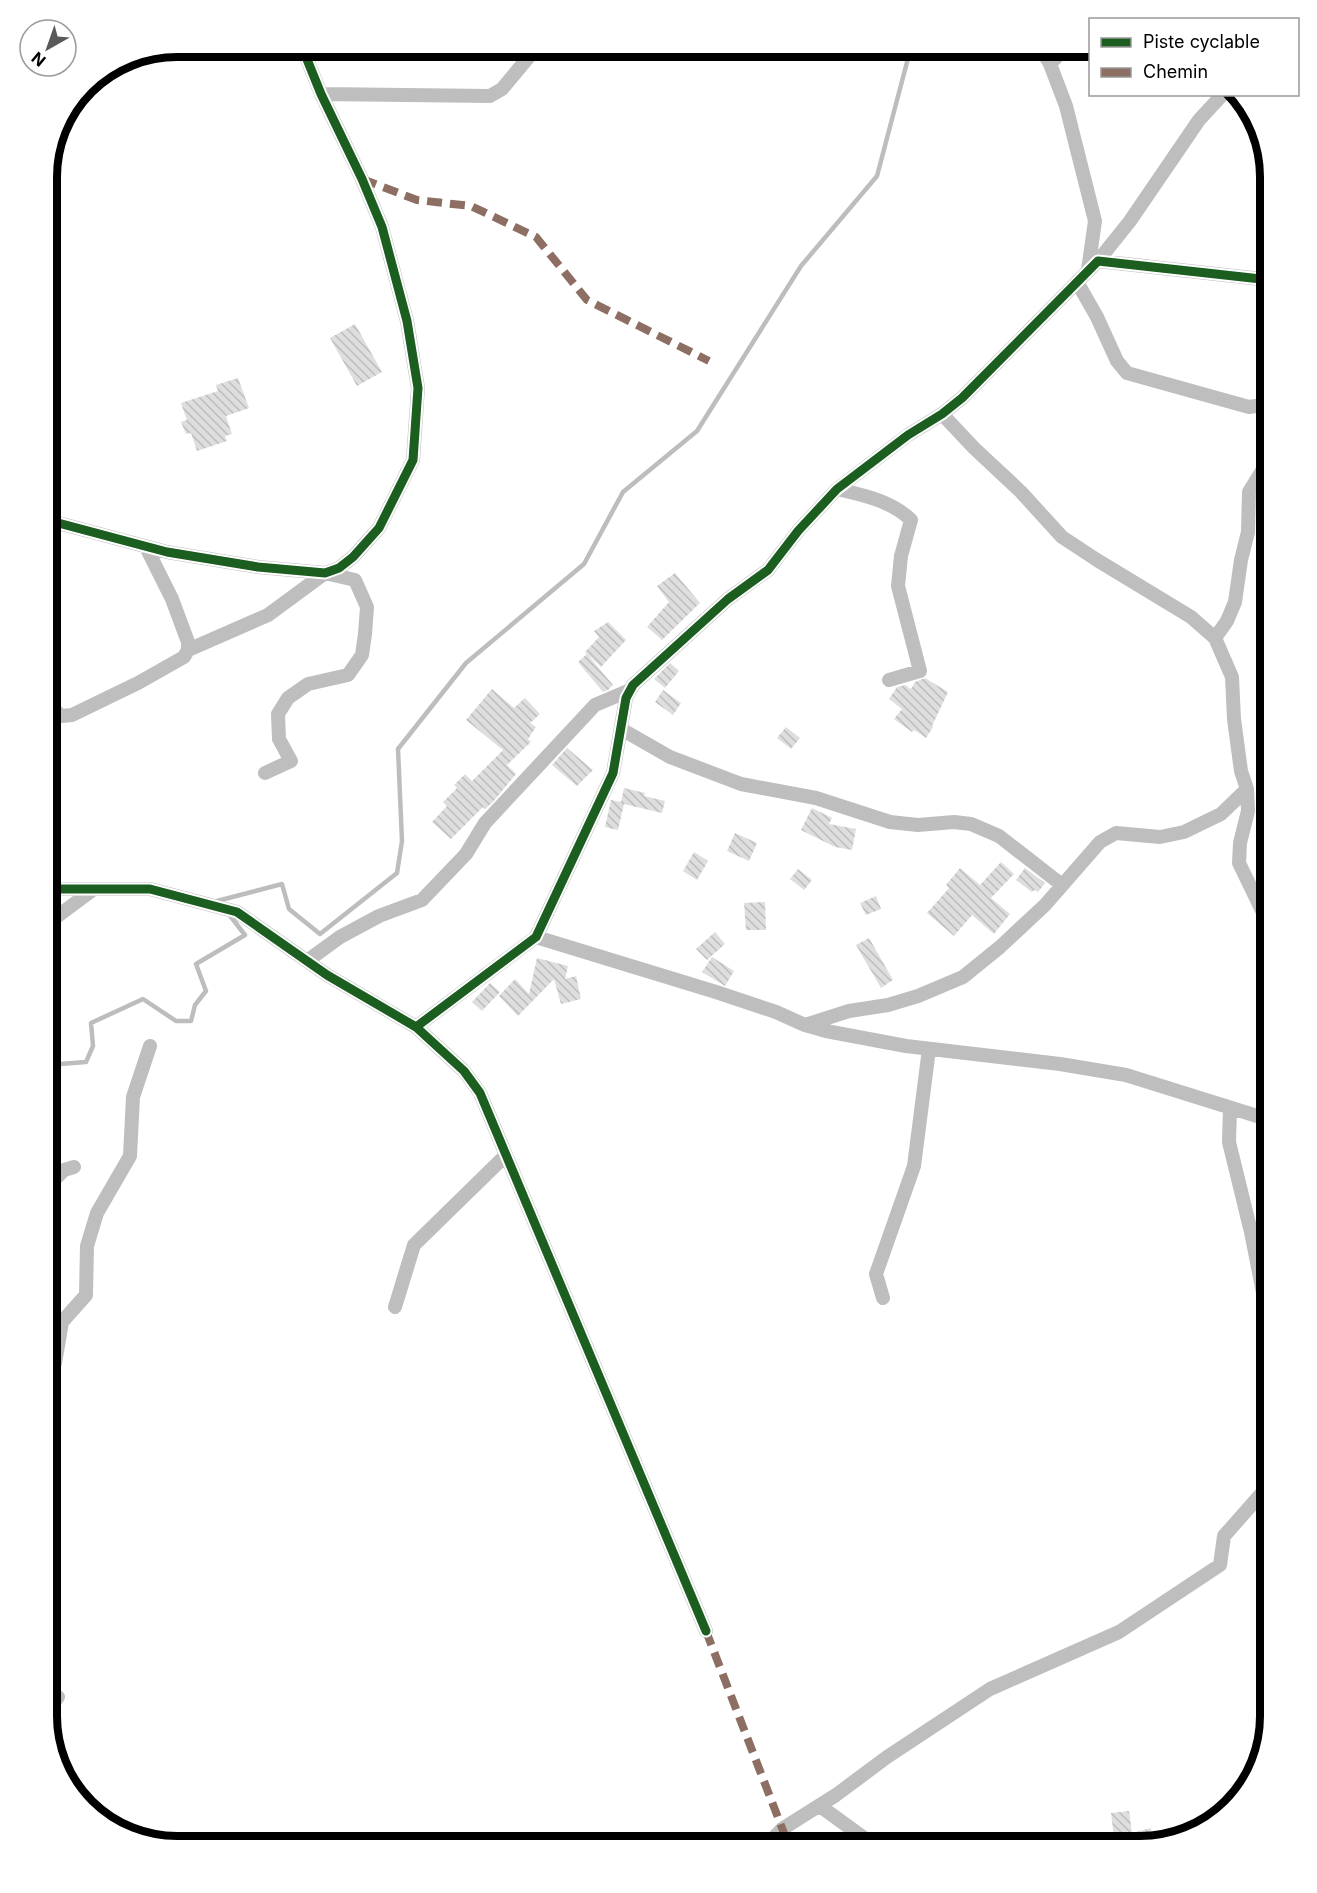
<svg xmlns="http://www.w3.org/2000/svg" width="1317" height="1893" font-family="Inter,sans-serif">
<defs>
<pattern id="building-back-hatch" width="6" height="6" patternUnits="userSpaceOnUse" patternTransform="scale(1.5)"><rect width="6" height="6" fill="#dedede"/><path d="M-1 5l2 2M0 0l6 6M5-1l2 2" fill="none" stroke="#bdbdbd"/></pattern>
</defs>
<rect width="100%" height="100%" fill="#fff"/>
<g fill="none" stroke-linecap="round" stroke-linejoin="round">
<!-- stream -->
<path stroke="#bdbdbd" stroke-width="4.5" d="M219,902L217,901L282,884L289,909L320,934L397,873L402,841L398,749L466,663L584,564L623,492L697,431L801,266L877,176L911,47
M47,1065L86,1062L93,1046L91,1023L143,999L176,1021H191L195,1005L206,991L196,964L245,935L228,913"/>
</g>
<!-- building -->
<path fill="url(#building-back-hatch)" d="M355,324L382,372L357,386L330,338Z
M238,378L249,408L226,416L232,434L225,436L227,441L197,451L191,433L186,434L181,422L187,420L181,403L218,391L216,385Z
M675,573L700,603L662,640L647,627L669,602L657,586Z
M608,622L626,640L601,667L585,652L599,637L594,631Z
M587,654L613,685L608,690L603,692L578,662Z
M670,663L679,671L665,688L654,679Z
M925,678L948,692L932,726L933,727L926,738L914,730L912,732L894,719L902,709L889,699L897,687L905,685L911,689L915,682Z
M492,689L514,708L525,698L540,714L530,723L536,727L528,739L531,742L507,765L516,774L492,803L485,809L483,807L451,839L432,822L447,806L443,802L457,788L454,785L465,774L472,781L503,750L466,720Z
M663,690L681,703L673,715L655,702Z
M786,727L800,738L791,749L777,738Z
M567,748L593,770L577,786L552,765Z
M624,788L645,793L644,796L665,801L662,813L624,804L618,830L605,827L611,800L621,802Z
M812,808L832,818L829,824L856,829L852,850L835,847L801,830Z
M735,833L757,843L749,861L727,851Z
M694,852L708,861L697,880L683,871Z
M1001,862L1014,874L991,898L1010,914L994,934L972,915L954,936L927,913L949,888L946,885L960,868L980,885Z
M1025,868L1045,883L1038,892L1035,890L1032,892L1016,880Z
M798,869L812,880L804,890L790,879Z
M876,896L881,909L866,915L860,903Z
M765,902L766,930H746L744,903Z
M715,932L725,944L707,960L696,949Z
M869,938L893,980L881,988L856,945Z
M712,957L734,971L725,986L702,972Z
M537,958L568,966L565,979L576,976L581,999L561,1004L554,979L518,1016L499,996L515,979L529,994Z
M490,983L500,992L482,1011L472,1002Z
M1129,1811L1132,1833L1151,1828L1154,1843L1134,1846L1131,1836L1114,1838L1111,1813Z"/>
<g fill="none" stroke-linecap="round" stroke-linejoin="round">
<!-- minor -->
<path stroke="#bebebe" stroke-width="14" d="M1040,47L1050,64L1066,106L1095,221L1088,270
M1050,64L1066,47
M321,94L490,96L502,89L537,47
M1098,261L1130,221L1199,120L1223,94
M1077,282L1097,317L1117,361L1127,373L1249,407L1270,404
M942,414L974,448L1021,492L1062,537L1097,560L1191,617L1215,638L1232,677L1234,719L1241,771L1247,789L1248,811L1240,843L1239,863L1270,927
M837,489C863,495 892,501 911,520L901,556L898,586L920,671L889,680
M47,520L167,552L258,567L325,573L339,568L353,557L379,528L413,460L418,388L407,321L382,227L362,179L321,94L302,47
M1215,638L1227,621L1235,602L1241,560L1248,532L1249,492L1270,458
M188,650L268,615L325,573L355,580L367,607L365,634L362,655L348,675L308,684L288,698L278,714L279,739L291,761L265,773
M47,688L50,707L62,716L72,715L138,683L184,657L188,650V642L172,599L146,547
M621,729L670,757L741,784L816,798L890,822L918,825L954,822L971,824L999,836L1062,885
M47,889H150L237,912L327,975L416,1027L464,1071L480,1093L706,1631
M47,924L94,889
M536,937L716,992L776,1012L805,1025L826,1031L906,1046L1060,1064L1126,1075L1270,1120
M307,961L340,937L379,916L422,900L466,854L485,823L595,705L628,691
M805,1025L849,1011L888,1005L918,996L963,977L1000,947L1045,905L1100,842L1116,833L1160,837L1184,832L1221,814L1247,789
M416,1027L536,937L613,773L626,698L633,685L728,599L768,570L798,531L837,489L908,435L942,414L962,398L1098,261L1270,280
M1230,1108L1229,1142L1251,1232L1266,1308L1270,1317
M47,1187L64,1170L74,1167
M883,1298L876,1274L914,1166L929,1049
M395,1307L414,1245L506,1155
M47,1374L55,1363L62,1322L86,1295L87,1246L97,1213L130,1156L133,1097L150,1046
M47,1711L58,1697
M820,1806L875,1846
M766,1846L782,1829L836,1795L887,1757L990,1689L1119,1632L1220,1565L1224,1536L1270,1484"/>
<!-- quiet -->
<path stroke="#8d6e63" stroke-width="8" stroke-dasharray="15 8" stroke-linecap="butt" d="M362,179L417,200L471,206L536,237L587,300L709,361
M706,1631L789,1846"/>
<!-- cycleway casing -->
<g stroke="#fff" stroke-width="13">
<path id="cycleway" d="M47,520L167,552L258,567L325,573L339,568L353,557L379,528L413,460L418,388L407,321L382,227L362,179L321,94L302,47
M47,889H150L237,912L327,975L416,1027L464,1071L480,1093L706,1631
M416,1027L536,937L613,773L626,698L633,685L728,599L768,570L798,531L837,489L908,435L942,414L962,398L1098,261L1270,280"/>
</g>
<!-- cycleway -->
<use href="#cycleway" stroke="#1b5e20" stroke-width="9"/>
</g>
<!-- crop -->
<path d="M0 0H1317V1893H0ZM177 57H1140A120 120 0 0 1 1260 177V1716A120 120 0 0 1 1140 1836H177A120 120 0 0 1 57 1716V177A120 120 0 0 1 177 57Z" fill="#fff" fill-rule="evenodd"/>
<path fill="none" stroke="#000" stroke-width="8" d="M177 57H1140A120 120 0 0 1 1260 177V1716A120 120 0 0 1 1140 1836H177A120 120 0 0 1 57 1716V177A120 120 0 0 1 177 57Z"/>
<!-- legend -->
<rect x="1089" y="18" width="210" height="78" fill="#ffffff" stroke="#999999" stroke-width="1.5"/>
<rect x="1101" y="38" width="30" height="9" fill="#1b5e20" stroke="#999999" stroke-width="1.5"/>
<text x="1143" y="48" font-size="18" fill="#000000">Piste cyclable</text>
<rect x="1101" y="68" width="30" height="9" fill="#8d6e63" stroke="#999999" stroke-width="1.5"/>
<text x="1143" y="78" font-size="18" fill="#000000">Chemin</text>
<!-- north arrow -->
<g transform="translate(48 48) rotate(220)"><circle r="28" fill="#ffffff" stroke="#999999" stroke-width="1.5"/>
<path d="M0-4.5L10 22L0 15L-10 22Z" fill="#595959"/>
<text y="-9" font-size="16" font-weight="bold" text-anchor="middle" fill="#000000">N</text>
</g>
</svg>
